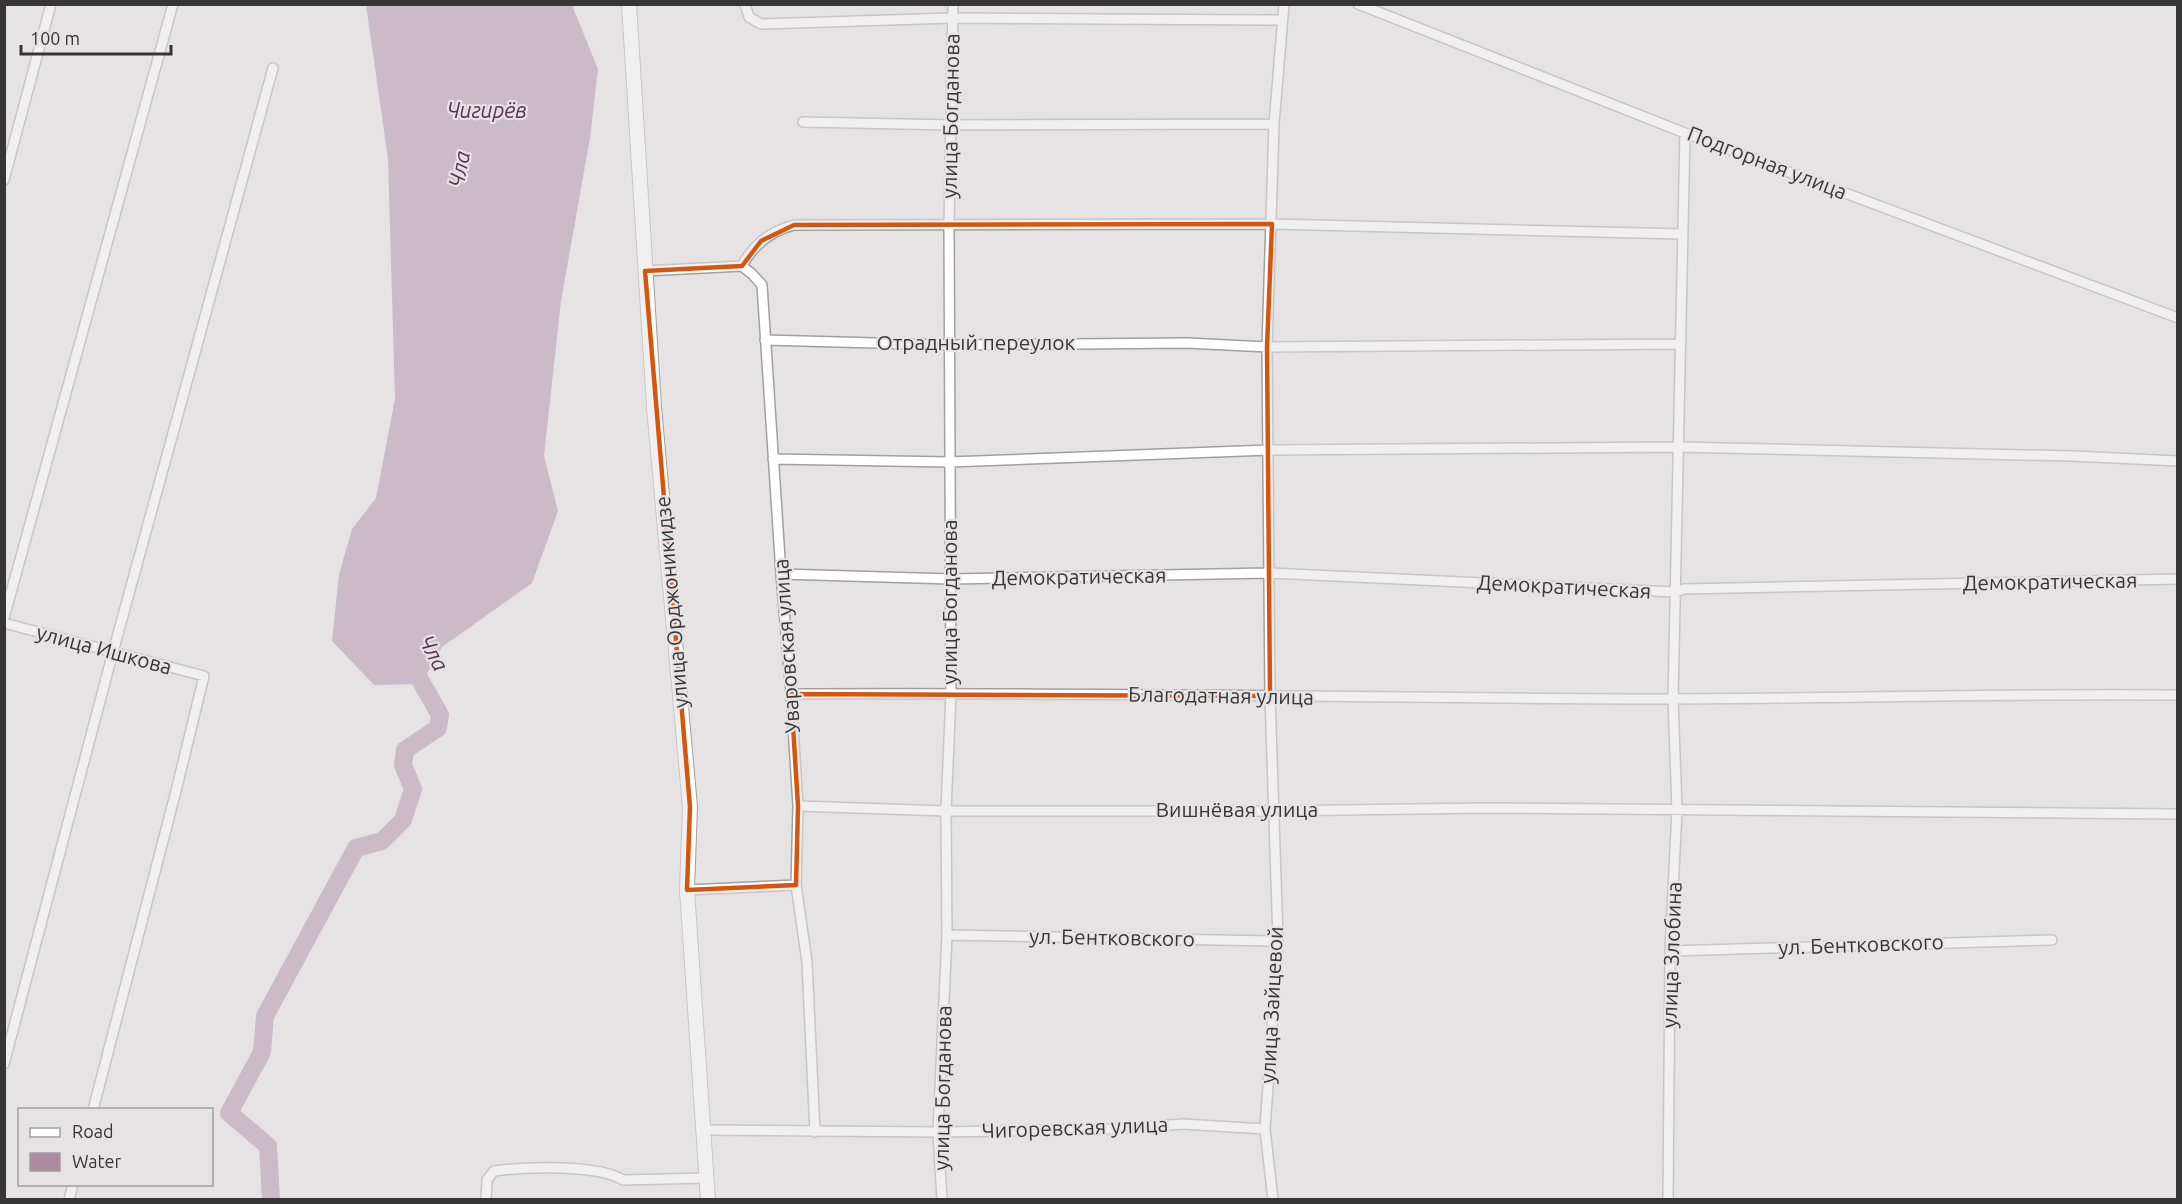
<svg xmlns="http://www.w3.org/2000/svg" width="2182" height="1204" font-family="Ubuntu,sans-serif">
<rect width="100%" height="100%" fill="#e6e3e5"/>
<!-- water -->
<path fill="#ad8aa0" d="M366,5H572L598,69L590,138L561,301L544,456L558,511L532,583L442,647L421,684L374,685L332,641L339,574L352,529L376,498L395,399L388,159Z"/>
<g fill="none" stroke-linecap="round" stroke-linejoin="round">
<!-- river -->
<path stroke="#ad8aa0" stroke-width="18" d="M271,1200L268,1146L229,1113L262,1052L265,1016L356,848L382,841L403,820L413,789L403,765L405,750L438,728L440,715L410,662"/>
<!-- street casing -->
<g stroke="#a29fa1" stroke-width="12">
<path id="street" d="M745,4L749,17L761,24L953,18L1282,20
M1358,4L1685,133L2178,318
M803,122L952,125L1274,124
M4,180L51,4
M742,266C753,245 771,231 794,225L1272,224L1683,234
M645,271L742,266L752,274L762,285L781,574L791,694L798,806L796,885L807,962L815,1132
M765,340L949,345L1187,343L1267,347L1680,344
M773,459L949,462L1269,450L1678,447L2072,456L2178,461
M781,574L951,579L1268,573L1675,592L1684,589L2178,579
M4,618L173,4
M4,623L204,676L176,791L93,1110
M791,694C1079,692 1367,698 1655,699C1829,699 2003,693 2178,695
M798,806L946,811H1272L1484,808L2178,814
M687,890L796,885
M947,935L1278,941
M1670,951L2052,940
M4,1064L113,652L273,68
M705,1130L938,1132L1114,1129L1183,1124L1265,1129
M69,1200L73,1184
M486,1200L487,1180L494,1171C524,1167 598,1164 623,1180L707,1178
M942,1200L938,1132L947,935L946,811L951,693L949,224L953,4
M1273,1200L1265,1129L1278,941L1270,696L1267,347L1274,124L1284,4
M1668,1200L1670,951L1677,810L1673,699L1685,133"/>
</g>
<!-- secondary casing -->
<g stroke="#a29fa1" stroke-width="16">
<path id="secondary" d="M629,4L654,407L690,807L687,890L708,1200"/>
</g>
<!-- street -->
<use href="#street" stroke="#fff" stroke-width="9"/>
<!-- secondary -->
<use href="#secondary" stroke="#fff" stroke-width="14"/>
</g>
<!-- marked area -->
<path d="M0 0H2182V1204H0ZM1272,224L1267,347L1270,696L791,694L798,806L796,885L687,890L690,807L645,271L742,266L761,241L794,225Z" fill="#e6e3e5" fill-opacity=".55" fill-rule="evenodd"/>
<path fill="none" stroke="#d65610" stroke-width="4.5" stroke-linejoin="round" d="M1272,224L1267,347L1270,696L791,694L798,806L796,885L687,890L690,807L645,271L742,266L761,241L794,225Z"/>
<g text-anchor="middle" stroke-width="4.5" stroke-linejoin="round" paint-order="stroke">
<!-- street labels -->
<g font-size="21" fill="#373636" stroke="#e6e3e5">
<text transform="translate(951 116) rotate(-89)" y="7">улица Богданова</text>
<text transform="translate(1767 163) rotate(21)" y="7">Подгорная улица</text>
<text x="976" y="350">Отрадный переулок</text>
<text transform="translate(1079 577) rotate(-1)" y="7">Демократическая</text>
<text transform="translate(2050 582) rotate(-1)" y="7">Демократическая</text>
<text transform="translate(1564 587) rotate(3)" y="7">Демократическая</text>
<text transform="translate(672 602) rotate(-95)" y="7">улица Орджоникидзе</text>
<text transform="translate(950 602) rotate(-90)" y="7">улица Богданова</text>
<text transform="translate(787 646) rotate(-94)" y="7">Уваровская улица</text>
<text transform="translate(104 650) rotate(15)" y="7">улица Ишкова</text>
<text transform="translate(1221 696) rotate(1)" y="7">Благодатная улица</text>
<text x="1237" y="817">Вишнёвая улица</text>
<text transform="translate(1112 938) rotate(1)" y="7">ул. Бентковского</text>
<text transform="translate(1861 945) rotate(-2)" y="7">ул. Бентковского</text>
<text transform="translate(1672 955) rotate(-88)" y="7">улица Злобина</text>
<text transform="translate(1272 1005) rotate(-87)" y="7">улица Зайцевой</text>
<text transform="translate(943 1088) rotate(-89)" y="7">улица Богданова</text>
<text transform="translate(1075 1128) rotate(-2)" y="7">Чигоревская улица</text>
</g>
<!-- water labels -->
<g font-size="22" font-style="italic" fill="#5f3051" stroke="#e6e3e5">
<text x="487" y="118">Чигирёв</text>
<text transform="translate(459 169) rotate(-79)" y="8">Чла</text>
<text transform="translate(434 653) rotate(62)" y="8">Чла</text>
</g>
</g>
<!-- border -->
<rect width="2182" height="1204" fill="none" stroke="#373636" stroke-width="12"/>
<!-- legend -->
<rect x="18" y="1108" width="195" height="78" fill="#e6e3e5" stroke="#a09e9f" stroke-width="1.5"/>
<rect x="30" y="1128" width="30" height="9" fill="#ffffff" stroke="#a09e9f" stroke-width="1.5"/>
<text x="72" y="1138" font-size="18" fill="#373636">Road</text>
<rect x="30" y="1153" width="30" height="18" fill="#ad8aa0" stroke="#a09e9f" stroke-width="1.5"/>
<text x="72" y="1168" font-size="18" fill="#373636">Water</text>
<!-- scale -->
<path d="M21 45v9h150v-9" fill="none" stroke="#373636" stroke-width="3"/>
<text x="30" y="45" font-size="18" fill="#373636" stroke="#e6e3e5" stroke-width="4.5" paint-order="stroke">100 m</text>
</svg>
